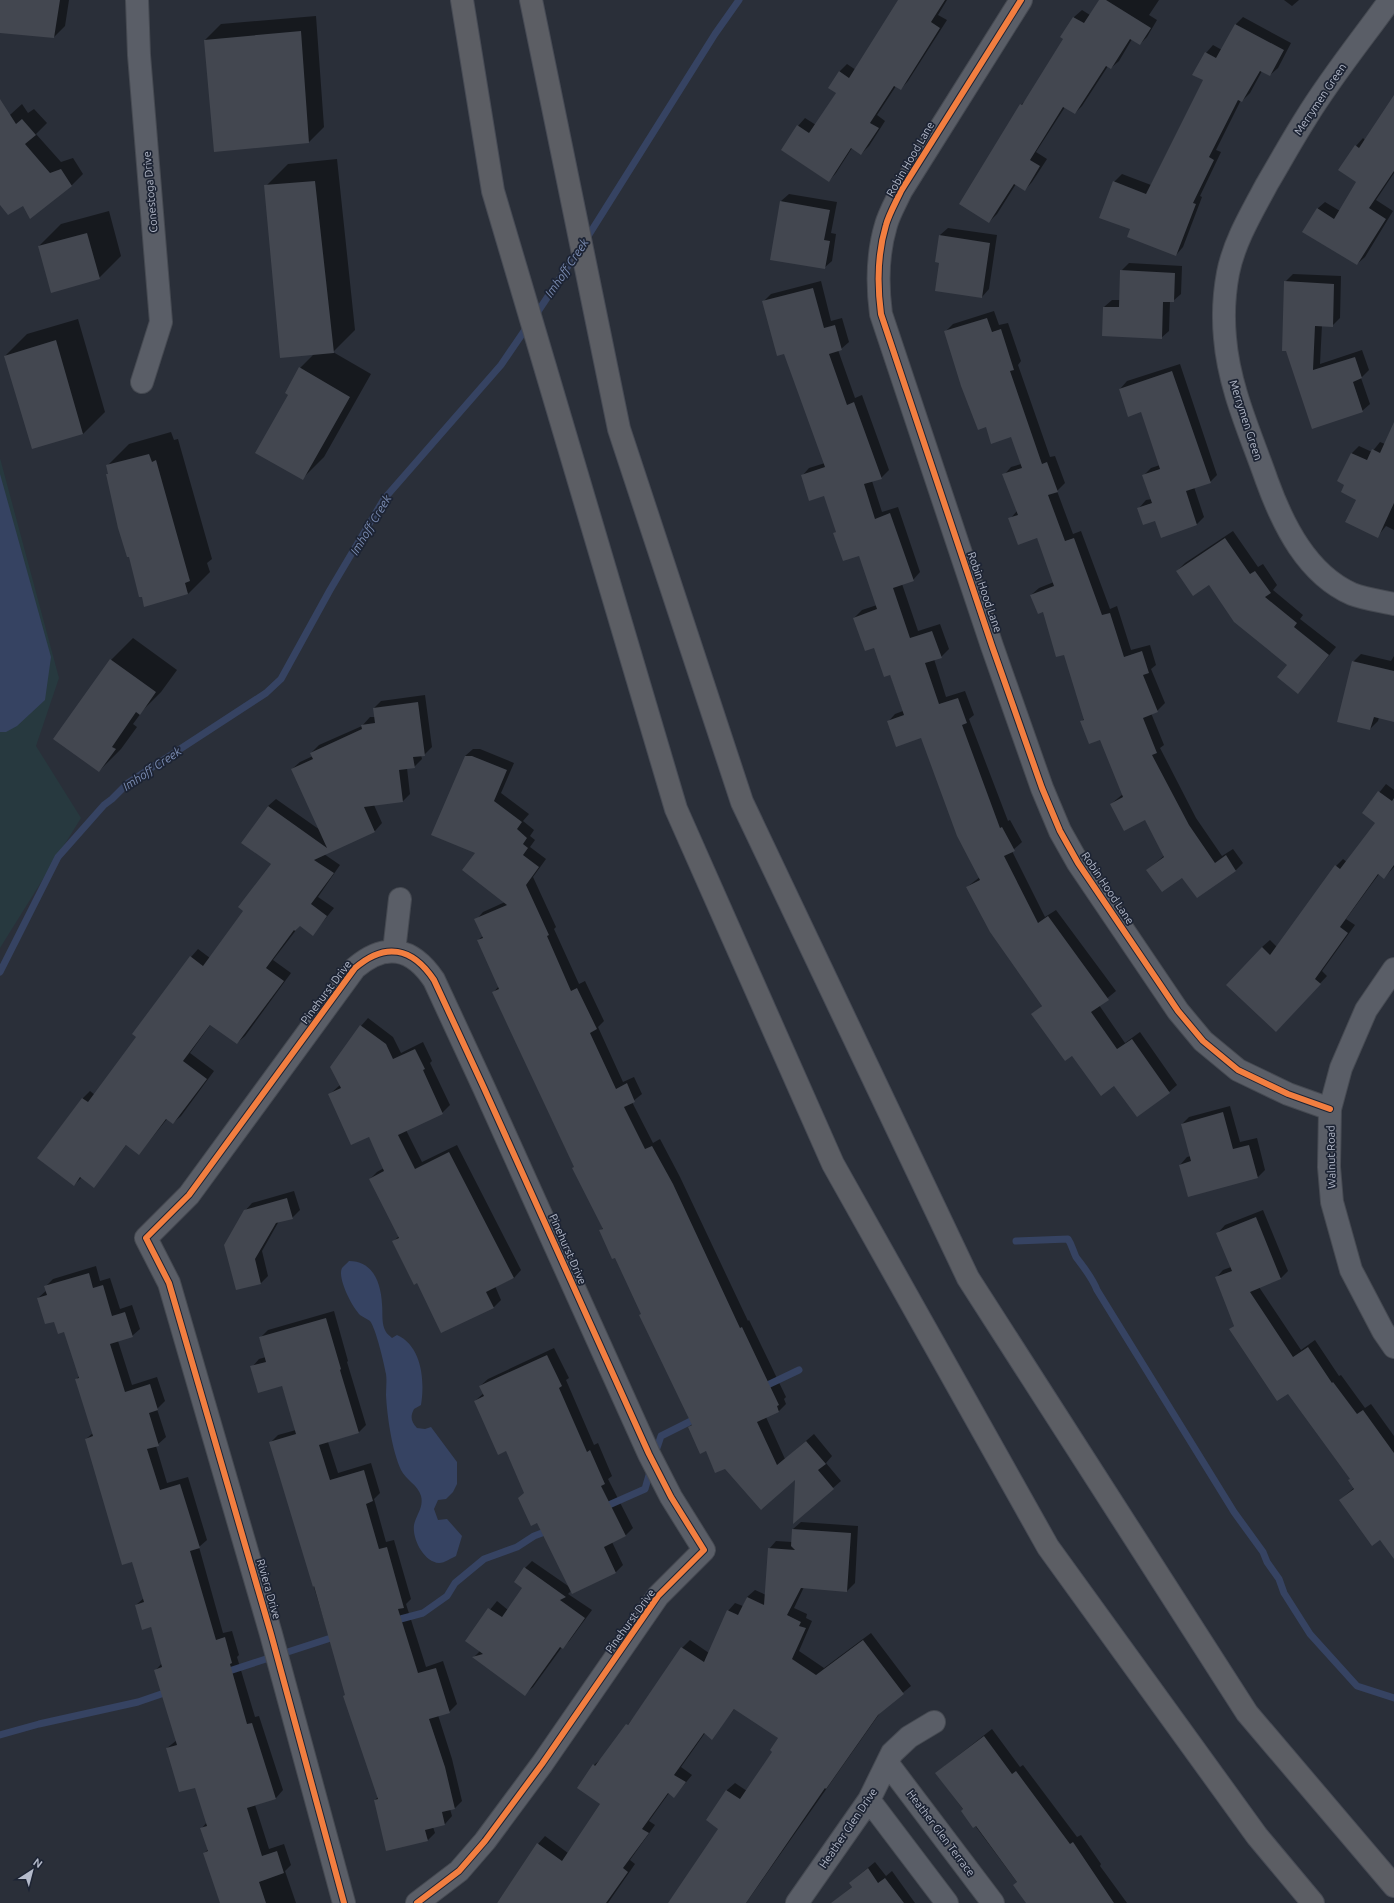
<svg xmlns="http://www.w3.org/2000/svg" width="1394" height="1903" font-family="Ubuntu,sans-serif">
<rect width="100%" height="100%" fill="#2a2f39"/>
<!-- green -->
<path fill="#27393f" d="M0,458L59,678L36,746L81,818L0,948Z"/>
<!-- water -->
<path fill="#364362" d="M0,474L51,657L45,700L17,726L6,732H0Z
M349,1261C373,1261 381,1283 382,1304C383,1313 381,1324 386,1332C387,1334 390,1336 392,1338L397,1335C422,1346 425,1381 421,1405L414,1409C410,1417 411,1421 417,1428L425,1429L431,1427L457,1462V1484L453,1492L446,1499L438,1500L434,1509L438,1520L447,1519L462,1536L456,1556C451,1558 445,1563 439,1563C424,1562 412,1539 414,1525C416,1515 424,1507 421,1496C418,1485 406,1480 401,1470C392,1451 387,1416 386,1395C386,1388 387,1381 386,1374C384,1363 376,1329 370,1321C367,1319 363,1317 360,1315C352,1307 337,1278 342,1268C344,1266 347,1263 349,1261Z"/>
<!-- shadow -->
<path fill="#0007" d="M0,0H69L65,26L54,37L0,32Z
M899,0H947L938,15L947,20L908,81L901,89L896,86L877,115L885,121L869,146L861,154L852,148L836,173L829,181L782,150L798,126L805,118L816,125L837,92L839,72L847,64L856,70Z
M1100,0H1159L1149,15L1157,20L1147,37L1140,44L1132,39L1119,61L1111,68L1108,66L1082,106L1075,113L1065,107L1036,152L1047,159L1032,182L1025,190L1016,184L997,214L989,222L1021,105L1026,100L1064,39L1062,37L1074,17L1082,10L1090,15Z
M1284,0H1299L1292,6Z
M316,16L324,127L309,142L215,151L205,40L221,24Z
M1243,17L1291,43L1278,68L1270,75L1262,71L1250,93L1242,101L1241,100L1216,150L1221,152L1200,196L1202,197L1183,247L1176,255L1131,229L1114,182L1122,174L1151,185L1204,80L1206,53L1213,45L1222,50L1236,24Z
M1394,99V173L1376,200L1393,211L1365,257L1357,264L1317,209L1325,202L1340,211L1357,182L1356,146L1363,138L1365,140Z
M22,104L28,113L34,109L47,123L36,134L61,162L73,158L83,174L71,186L23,204L0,203V124Z
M337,159L355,330L333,352L371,374L324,457L302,479L290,394L300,368L314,354L266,186L288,164Z
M789,194L837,202L831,233L836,234L832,261L824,268L781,201Z
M109,211L121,256L99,278L39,246L61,224Z
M948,228L997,235L989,289L982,297L941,262L940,235Z
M1129,263L1182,266L1181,294L1173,301H1170L1169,331L1161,338L1104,307L1112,300H1120L1121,271Z
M1293,274L1341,276L1340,318L1332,326L1322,325L1320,364L1362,350L1369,370L1361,378L1370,404L1362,411L1313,427L1285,282Z
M821,281L831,321L842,318L849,342L841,349L838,350L855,398L862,395L889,470L881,478L872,481L882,512L898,507L920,572L913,580L902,584L918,631L940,624L949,649L941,657L934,659L946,697L965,691L974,715L969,719L1008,821L1010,820L1022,842L1012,851L1045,917L1056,910L1116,991L1099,1005L1125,1043L1140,1032L1177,1085L1169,1092L1115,1085L1073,1055L1033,1014L1043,1005L967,887L980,877L922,737L888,722L895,714L903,711L890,674L875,647L854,618L862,610L877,605L859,554L835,533L837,531L825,495L802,476L809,468L825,463L785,353L763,302L771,294Z
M994,311L999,325L1008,323L1021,361L1018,365L1050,457L1055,456L1065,483L1057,491L1073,534L1081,531L1110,609L1117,606L1131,650L1150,645L1156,665L1151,669L1165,703L1157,711L1151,713L1164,745L1160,748L1196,818L1222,856L1233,849L1243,863L1236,870L1197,897L1183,876L1147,870L1164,856L1145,818L1111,804L1123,794L1101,739L1081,722L1085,718L1065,653L1043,611L1031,595L1039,588L1054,582L1037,537L1010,519L1017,511L1004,475L1011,467L1021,464L1012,436L986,426L945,332L953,324Z
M78,319L105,412L83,434L5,356L27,334Z
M1180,364L1217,475L1210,482L1194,487L1204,517L1197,524L1161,536L1156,520L1139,508L1146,500L1152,499L1144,475L1151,468L1160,465L1142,411L1120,389L1127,381Z
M171,432L174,440L178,439L212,559L207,563L210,572L188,594L107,475L109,473L107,466L129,444Z
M1394,437V530L1386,526L1377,537L1357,499L1346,484L1351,454L1359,446L1372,452L1380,442L1385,444Z
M1233,531L1258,567L1263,564L1277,585L1273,590L1303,615L1300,619L1336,647L1298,693L1288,665L1209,584L1177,571L1185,563Z
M133,638L177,670L161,692L144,709L133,724L137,727L121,749L99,771L111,660Z
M1361,654L1391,661L1394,656V721L1379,717L1378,721L1370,729L1353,662Z
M425,695L432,747L424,755H421L422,759L414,767L407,768L410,794L403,801L374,805L382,823L375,831L324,854L340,865L318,897L334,908L313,934L300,925L273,960L291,973L245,1036L237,1043L211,1024L190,1053L214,1071L181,1116L173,1123L167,1119L139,1154L127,1144L94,1186L82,1177L74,1185L38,1158L83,1098L90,1091L95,1095L138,1037L191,957L198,949L210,958L245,911L272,864L242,843L268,806L276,799L320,830L292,769L300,762L313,756L311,753L319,745L362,726L370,717H375L374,708L381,701Z
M473,749H480L514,763L501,793L529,814L523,821L534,830L530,836L535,840L530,847L546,859L533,877L556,927L554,929L579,984L585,981L604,1021L598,1027L623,1082L634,1077L642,1094L632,1102L653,1143L660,1139L680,1177L748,1321L749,1320L786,1397L784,1399L786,1404L779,1411L766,1417L785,1459L814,1434L832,1456L826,1463L841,1481L794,1522L796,1478L725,1467L706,1450L689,1427L692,1424L642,1313L615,1256L600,1231L603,1228L493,993L499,986L478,940L483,936L476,920L483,912L505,902L476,853L465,756Z
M1386,784L1394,790V867L1384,878L1379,874L1346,919L1355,925L1322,971L1327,976L1283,1023L1262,947L1270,940L1277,947L1336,866L1343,859L1347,862L1377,822L1363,813Z
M368,1018L393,1037L401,1053L423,1042L432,1061L430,1063L450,1105L442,1113L406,1130L422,1162L457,1145L521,1270L514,1278L495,1286L501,1300L494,1307L441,1332L418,1282L393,1242L399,1236L370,1179L377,1172L384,1168L369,1136L330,1094L340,1085L361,1026Z
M1230,1106L1240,1142L1257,1138L1265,1170L1258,1177L1189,1196L1180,1165L1187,1157L1191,1156L1182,1124L1189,1117Z
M294,1191L300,1210L292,1218L279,1221L262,1251L268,1276L261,1283L237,1289L245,1211L252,1203Z
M1263,1210L1288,1271L1281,1278L1259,1287L1301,1350L1315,1340L1339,1376L1341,1375L1365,1408L1371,1404L1394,1436V1557L1380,1539L1340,1500L1355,1487L1351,1479L1288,1392L1230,1329L1235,1325L1216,1278L1223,1270L1231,1267L1218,1233L1225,1225Z
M96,1266L100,1281L110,1278L120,1309L132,1305L140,1329L132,1336L118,1341L132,1385L157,1377L165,1401L157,1409L166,1437L156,1446L167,1483L188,1477L207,1540L199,1547L223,1633L232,1631L239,1655L237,1657L255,1717L259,1716L283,1790L276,1798L255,1805L269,1849L284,1844L291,1865L285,1871L296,1903H221L204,1853L209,1849L202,1828L207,1822L196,1786L167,1748L177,1740L156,1670L162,1663L151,1626L136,1605L144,1598L133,1560L86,1439L93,1433L76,1380L79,1376L65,1331L54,1320L38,1298L47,1290L46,1286L53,1279Z
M334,1311L348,1361L347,1362L366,1425L359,1432L328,1442L338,1473L371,1463L380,1493L374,1499L386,1542L394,1540L411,1599L406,1604L426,1667L443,1661L457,1704L449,1712L438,1715L452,1759L462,1801L455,1808L450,1809L452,1816L445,1824L433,1827L435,1833L428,1840L375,1800L378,1797L270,1443L278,1435L296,1430L282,1385L252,1367L259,1359L266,1357L260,1338L268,1330Z
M554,1348L569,1378L566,1380L594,1445L598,1443L612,1476L608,1479L633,1528L625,1536L612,1542L623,1565L616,1572L573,1593L572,1590L568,1594L592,1610L570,1640L563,1648L562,1647L533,1687L525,1694L474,1657L480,1651L466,1640L497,1601L508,1610L524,1588L525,1568L532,1561L571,1588L507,1450L475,1401L484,1393L480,1386L488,1379Z
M801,1522L858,1526L855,1583L847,1591L804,1587L794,1608L807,1614L806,1618L812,1621L799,1651L824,1668L871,1633L911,1686L882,1710L746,1903H669L720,1829L707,1820L727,1790L735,1783L747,1791L774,1751L779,1738L735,1708L712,1738L705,1733L681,1767L692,1775L674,1797L669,1793L649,1821L655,1825L630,1860L635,1864L608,1903H497L538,1844L545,1836L568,1853L602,1804L594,1765L602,1758L634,1717L682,1648L690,1640L709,1653L728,1611L735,1603L743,1606L747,1597L755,1590L766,1595L769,1549L776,1541L792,1542L793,1529Z
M992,1729L1020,1767L1023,1765L1077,1837L1081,1835L1101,1864L1100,1866L1127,1903H1035L1017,1882L936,1773Z
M875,1862L886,1876L892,1871L915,1903H832L853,1886L850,1883L858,1876Z"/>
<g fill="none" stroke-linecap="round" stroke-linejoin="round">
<!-- stream -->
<path stroke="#364362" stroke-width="7" d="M585,241L715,34L739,0
M535,316L578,251
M0,972L58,857L104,805L112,799L128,783L266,693L281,679L330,590L384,499L501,365L529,324
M1016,1241L1068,1239C1072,1245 1073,1251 1076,1257C1084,1268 1092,1277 1097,1290L1234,1512L1263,1552L1267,1562L1279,1579L1284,1593L1310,1634L1357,1686L1394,1698
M761,1388L799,1370
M655,1454L661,1436L699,1417
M602,1508L645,1489L651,1468
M393,1621L423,1613L447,1596L455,1583L484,1559L517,1547L534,1536L550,1530
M223,1673L337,1636
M0,1735L39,1724L138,1702L170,1691"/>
</g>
<!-- building -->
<path fill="#434750" d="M0,0H60L54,38L0,33Z
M898,0H945L931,22L940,28L901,90L894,86L870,123L879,128L861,155L851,148L829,182L781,150L797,125L809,133L836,93L828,88L839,71L849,78Z
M1099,0H1106L1151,28L1140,45L1130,39L1111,69L1106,66L1075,114L1063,107L1030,160L1040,166L1025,191L1014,184L989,223L959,204L1020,104L1022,105L1063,39L1060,37L1073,17L1084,23Z
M1235,24L1284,50L1270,76L1260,71L1242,102L1238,100L1209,157L1214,160L1193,203L1196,204L1176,256L1127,237L1130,229L1099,218L1113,181L1146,194L1203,80L1192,75L1205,52L1216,58Z
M301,31L309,143L214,152L204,40Z
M1394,95V171L1369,208L1386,219L1357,265L1302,232L1317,208L1334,219L1356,182L1338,170L1355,145L1359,148Z
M0,99L16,124L22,119L36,135L25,144L50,173L61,169L72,186L30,219L23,206L8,215L0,205Z
M315,181L334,353L280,358L264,185Z
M780,201L830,210L824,240L830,241L825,269L770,260Z
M87,233L100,279L51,293L38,246Z
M939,235L990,243L982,298L935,291L939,263L935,262Z
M1120,270L1175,273L1174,302H1163L1162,339L1102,336L1103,307H1119Z
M1284,281L1334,284L1333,327L1315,326L1313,370L1355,357L1362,378L1353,382L1363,412L1312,429L1286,351H1282Z
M813,288L824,328L835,325L842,350L829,354L847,405L854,402L882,479L864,484L875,519L890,513L914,581L893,588L910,638L932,631L942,658L925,663L939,704L958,698L967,723L962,725L1000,828L1002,827L1015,851L1004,856L1038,923L1048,916L1109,1000L1091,1012L1117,1049L1132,1039L1170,1093L1137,1117L1114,1086L1101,1096L1072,1056L1065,1061L1031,1014L1042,1006L990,932L966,887L980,880L957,836L921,738L896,747L887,721L904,715L890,675L884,677L874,648L865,651L853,618L877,609L859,556L843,561L833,533L836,532L824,496L809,501L801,475L825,467L784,354L777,356L762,301Z
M987,318L992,332L1001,329L1014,370L1010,371L1042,464L1047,462L1058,492L1048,495L1065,541L1074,538L1102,615L1110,613L1124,657L1142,651L1149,673L1143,675L1158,712L1143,718L1157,753L1152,755L1189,825L1215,863L1226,855L1236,871L1197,898L1182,878L1162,892L1146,870L1164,857L1145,820L1124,831L1110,804L1123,797L1100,740L1089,744L1080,721L1084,720L1064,655L1056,657L1043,612L1038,614L1030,595L1054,586L1037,538L1018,545L1008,518L1018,515L1002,474L1022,468L1011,437L991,444L986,427L978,430L961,386L944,331Z
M56,340L83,434L32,449L4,356Z
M299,367L350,397L303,480L255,453L288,395L285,393Z
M1172,371L1211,483L1186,491L1197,525L1161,538L1155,521L1143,525L1137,508L1152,503L1142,475L1160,469L1141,412L1128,417L1119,389Z
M1394,422V503L1378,538L1345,522L1356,500L1341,492L1344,485L1337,481L1351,453L1367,460L1372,449L1380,453Z
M149,454L152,462L156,460L190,581L185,583L188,594L144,607L142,597H139L129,557H127L118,528L106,474H108L106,465Z
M1225,538L1250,574L1255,571L1271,593L1265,597L1297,623L1294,627L1329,655L1298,694L1277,677L1287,665L1234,622L1209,585L1193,596L1176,571Z
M110,659L156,692L140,715L136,712L112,747L116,749L99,772L53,739Z
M1352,661L1394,671V722L1374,717L1370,730L1337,722Z
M418,702L425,756L413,757L415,768L399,770L403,802L364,807L375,832L314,860L334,873L311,904L327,916L313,936L300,926L295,931L294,930L266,968L284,981L237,1044L210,1025L183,1061L207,1079L173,1124L166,1119L139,1155L126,1145L94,1188L80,1177L74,1186L37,1158L82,1098L88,1102L136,1037L132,1034L190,956L203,966L243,911L238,907L271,864L241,843L268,806L327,848L291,769L313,759L310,753L362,729L361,725L375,723L373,708Z
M465,756H472L507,770L494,801L522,822L517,829L527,838L523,844L528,848L523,855L539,867L526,885L549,935L547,936L571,991L577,988L597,1029L590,1033L616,1089L627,1083L635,1102L624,1107L645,1149L652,1146L673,1184L740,1328L742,1327L779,1405L777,1406L779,1412L757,1422L777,1465L806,1441L826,1464L818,1470L834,1489L793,1524L795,1480L761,1510L725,1469L715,1473L706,1451L700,1454L688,1427L692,1425L639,1315L641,1314L615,1258L612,1259L599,1230L603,1229L572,1168L574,1167L492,992L499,989L477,940L483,938L474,919L507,905L462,870L475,853L431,835Z
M1378,791L1392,801L1394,798V865L1384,879L1378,874L1340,927L1348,933L1315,979L1321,984L1276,1032L1226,985L1262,947L1270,955L1335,865L1340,869L1375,823L1362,813Z
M360,1025L386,1044L393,1059L415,1049L425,1069L423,1070L443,1114L398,1135L415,1169L449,1152L514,1278L486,1292L494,1308L441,1333L417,1283L414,1285L392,1241L399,1238L369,1179L384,1171L369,1137L351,1145L328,1094L341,1088L330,1067Z
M1223,1112L1233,1149L1249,1145L1258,1178L1188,1197L1179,1165L1191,1161L1181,1124Z
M287,1198L293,1219L276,1223L255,1259L261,1284L236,1290L224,1245L244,1210Z
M1256,1217L1281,1279L1250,1292L1293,1357L1308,1347L1332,1383L1333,1382L1357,1414L1363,1410L1394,1453V1559L1380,1540L1372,1546L1339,1500L1354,1489L1348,1480L1350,1479L1288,1394L1277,1401L1229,1329L1234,1326L1215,1277L1232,1271L1216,1233Z
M89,1273L93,1288L103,1285L112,1316L125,1312L133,1337L110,1344L125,1392L150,1384L158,1410L149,1413L159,1446L147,1449L160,1490L180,1484L200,1548L190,1551L216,1640L225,1637L232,1663L230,1664L247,1724L252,1723L276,1799L247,1808L262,1856L277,1851L284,1873L259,1882L266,1903H220L203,1853L208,1851L200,1828L207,1826L195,1788L179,1792L166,1748L177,1745L154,1670L162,1667L151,1627L142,1630L135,1605L144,1602L132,1562L122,1565L85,1439L93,1436L75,1379L79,1378L64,1332L58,1334L54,1322L45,1324L37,1298L47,1295L44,1286Z
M326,1318L341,1369L340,1370L359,1433L319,1445L330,1480L364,1470L373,1501L366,1504L379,1549L387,1547L404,1608L398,1609L418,1673L436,1668L450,1713L429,1719L445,1767L455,1809L442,1812L445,1825L425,1830L428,1841L386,1851L374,1800L378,1799L343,1696L345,1695L314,1586L313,1587L269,1442L296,1434L282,1386L258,1393L250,1366L266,1362L259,1337Z
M547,1355L562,1386L559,1388L587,1452L590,1450L605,1484L601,1486L626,1536L604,1547L616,1573L572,1594L537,1523L531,1526L518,1498L524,1493L506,1451L498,1455L474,1401L484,1396L479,1386Z
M792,1529L851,1533L847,1592L801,1588L787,1615L801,1622L799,1626L806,1628L792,1659L816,1675L863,1640L904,1694L878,1715L826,1789L825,1788L746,1903H668L718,1829L706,1820L726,1790L740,1799L772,1752L770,1750L778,1738L734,1709L712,1740L704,1733L674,1775L686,1782L674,1798L668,1793L642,1829L649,1833L623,1868L628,1872L606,1903H497L537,1843L562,1861L600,1804L577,1788L593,1764L595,1766L626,1724L628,1725L681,1647L704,1662L727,1610L738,1615L747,1597L764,1605L768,1548L795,1550L791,1546Z
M524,1567L566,1597L560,1600L585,1618L563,1649L560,1647L525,1696L472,1657L483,1654L465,1641L488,1608L502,1617L522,1588L514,1582Z
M984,1736L1012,1774L1016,1771L1070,1844L1073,1842L1114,1903H1026L1013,1885L1017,1882L976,1826L973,1828L961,1811L963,1809L935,1773Z
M868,1868L878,1883L885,1878L904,1903H831L852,1887L849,1883Z"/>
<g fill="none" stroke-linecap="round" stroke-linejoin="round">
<!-- minor casing -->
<g stroke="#464a52" stroke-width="24">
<path id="minor" d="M137,0L139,55L161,322L142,382
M1021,0L901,191C896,202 889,214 886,225C877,255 877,284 881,314L992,646L1042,788L1060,831L1078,863L1178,1011L1203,1041L1238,1070L1288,1094L1330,1109
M1390,0C1362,39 1331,77 1306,118C1292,140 1280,162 1267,184C1252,212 1234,242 1228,273C1224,294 1223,317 1225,338C1229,388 1251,435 1267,481C1283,525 1307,574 1352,594C1365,599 1380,601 1394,604
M394,951L400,899
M1394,969L1366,1010L1341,1068L1330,1109L1329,1167L1332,1202L1351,1270L1383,1331L1394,1347
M888,1764L993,1903
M869,1800L947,1903
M344,1903L271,1634L169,1283L146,1238L189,1195L355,968C385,942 412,947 434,980L484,1088L649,1454L671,1497L704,1550L658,1596L542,1764L485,1841L459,1871L417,1903
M797,1903L869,1800L892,1753L909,1737L934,1722"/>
</g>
<!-- trunk casing -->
<g stroke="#474b55" stroke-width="24">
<path id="trunk" d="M462,0L493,191L676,809L833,1164L1048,1547L1257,1836L1313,1903
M531,0L619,429L742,802L968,1278L1247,1713L1394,1886"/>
</g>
<!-- minor -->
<use href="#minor" stroke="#5a5e67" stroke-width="22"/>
<!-- trunk -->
<use href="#trunk" stroke="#5c5e64" stroke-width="22"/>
<!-- cycleway casing -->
<g stroke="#1d2434" stroke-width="8">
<path id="cycleway" d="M1021,0L901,191C896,202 889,214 886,225C877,255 877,284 881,314L992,646L1042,788L1060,831L1078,863L1178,1011L1203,1041L1238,1070L1288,1094L1330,1109
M344,1903L271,1634L169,1283L146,1238L189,1195L355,968C385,942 412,947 434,980L484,1088L649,1454L671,1497L704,1550L658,1596L542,1764L485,1841L459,1871L417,1903"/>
</g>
<!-- cycleway -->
<use href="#cycleway" stroke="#f27e40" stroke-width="6"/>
</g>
<g text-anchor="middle" stroke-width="3.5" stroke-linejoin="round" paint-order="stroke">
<!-- street labels -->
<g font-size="11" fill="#b4baca" stroke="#1d2434">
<text transform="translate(1320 99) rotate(-56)" y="4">Merrymen Green</text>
<text transform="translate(910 159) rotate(-60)" y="4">Robin Hood Lane</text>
<text transform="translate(150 192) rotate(-95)" y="4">Conestoga Drive</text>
<text transform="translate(1246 420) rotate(72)" y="4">Merrymen Green</text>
<text transform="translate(985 592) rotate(71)" y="4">Robin Hood Lane</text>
<text transform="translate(1108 888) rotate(56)" y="4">Robin Hood Lane</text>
<text transform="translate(326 992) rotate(-53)" y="4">Pinehurst Drive</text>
<text transform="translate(1331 1157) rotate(-91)" y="4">Walnut Road</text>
<text transform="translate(568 1249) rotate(66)" y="4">Pinehurst Drive</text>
<text transform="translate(269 1589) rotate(74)" y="4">Riviera Drive</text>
<text transform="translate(630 1621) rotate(-54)" y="4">Pinehurst Drive</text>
<text transform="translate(848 1828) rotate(-56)" y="4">Heather Glen Drive</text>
<text transform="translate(941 1833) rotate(53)" y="4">Heather Glen Terrace</text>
</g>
<!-- water labels -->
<g font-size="12" font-style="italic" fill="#7b8cb2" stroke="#1d2434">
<text transform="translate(567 268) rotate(-56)" y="4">Imhoff Creek</text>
<text transform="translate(371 525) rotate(-59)" y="4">Imhoff Creek</text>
<text transform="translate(152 769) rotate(-34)" y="4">Imhoff Creek</text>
</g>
</g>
<!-- north arrow -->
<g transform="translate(32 1871) rotate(36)" stroke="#1d2434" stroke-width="3" paint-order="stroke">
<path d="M0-3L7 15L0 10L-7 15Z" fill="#b4baca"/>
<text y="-6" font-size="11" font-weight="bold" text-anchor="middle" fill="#b4baca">N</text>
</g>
</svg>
